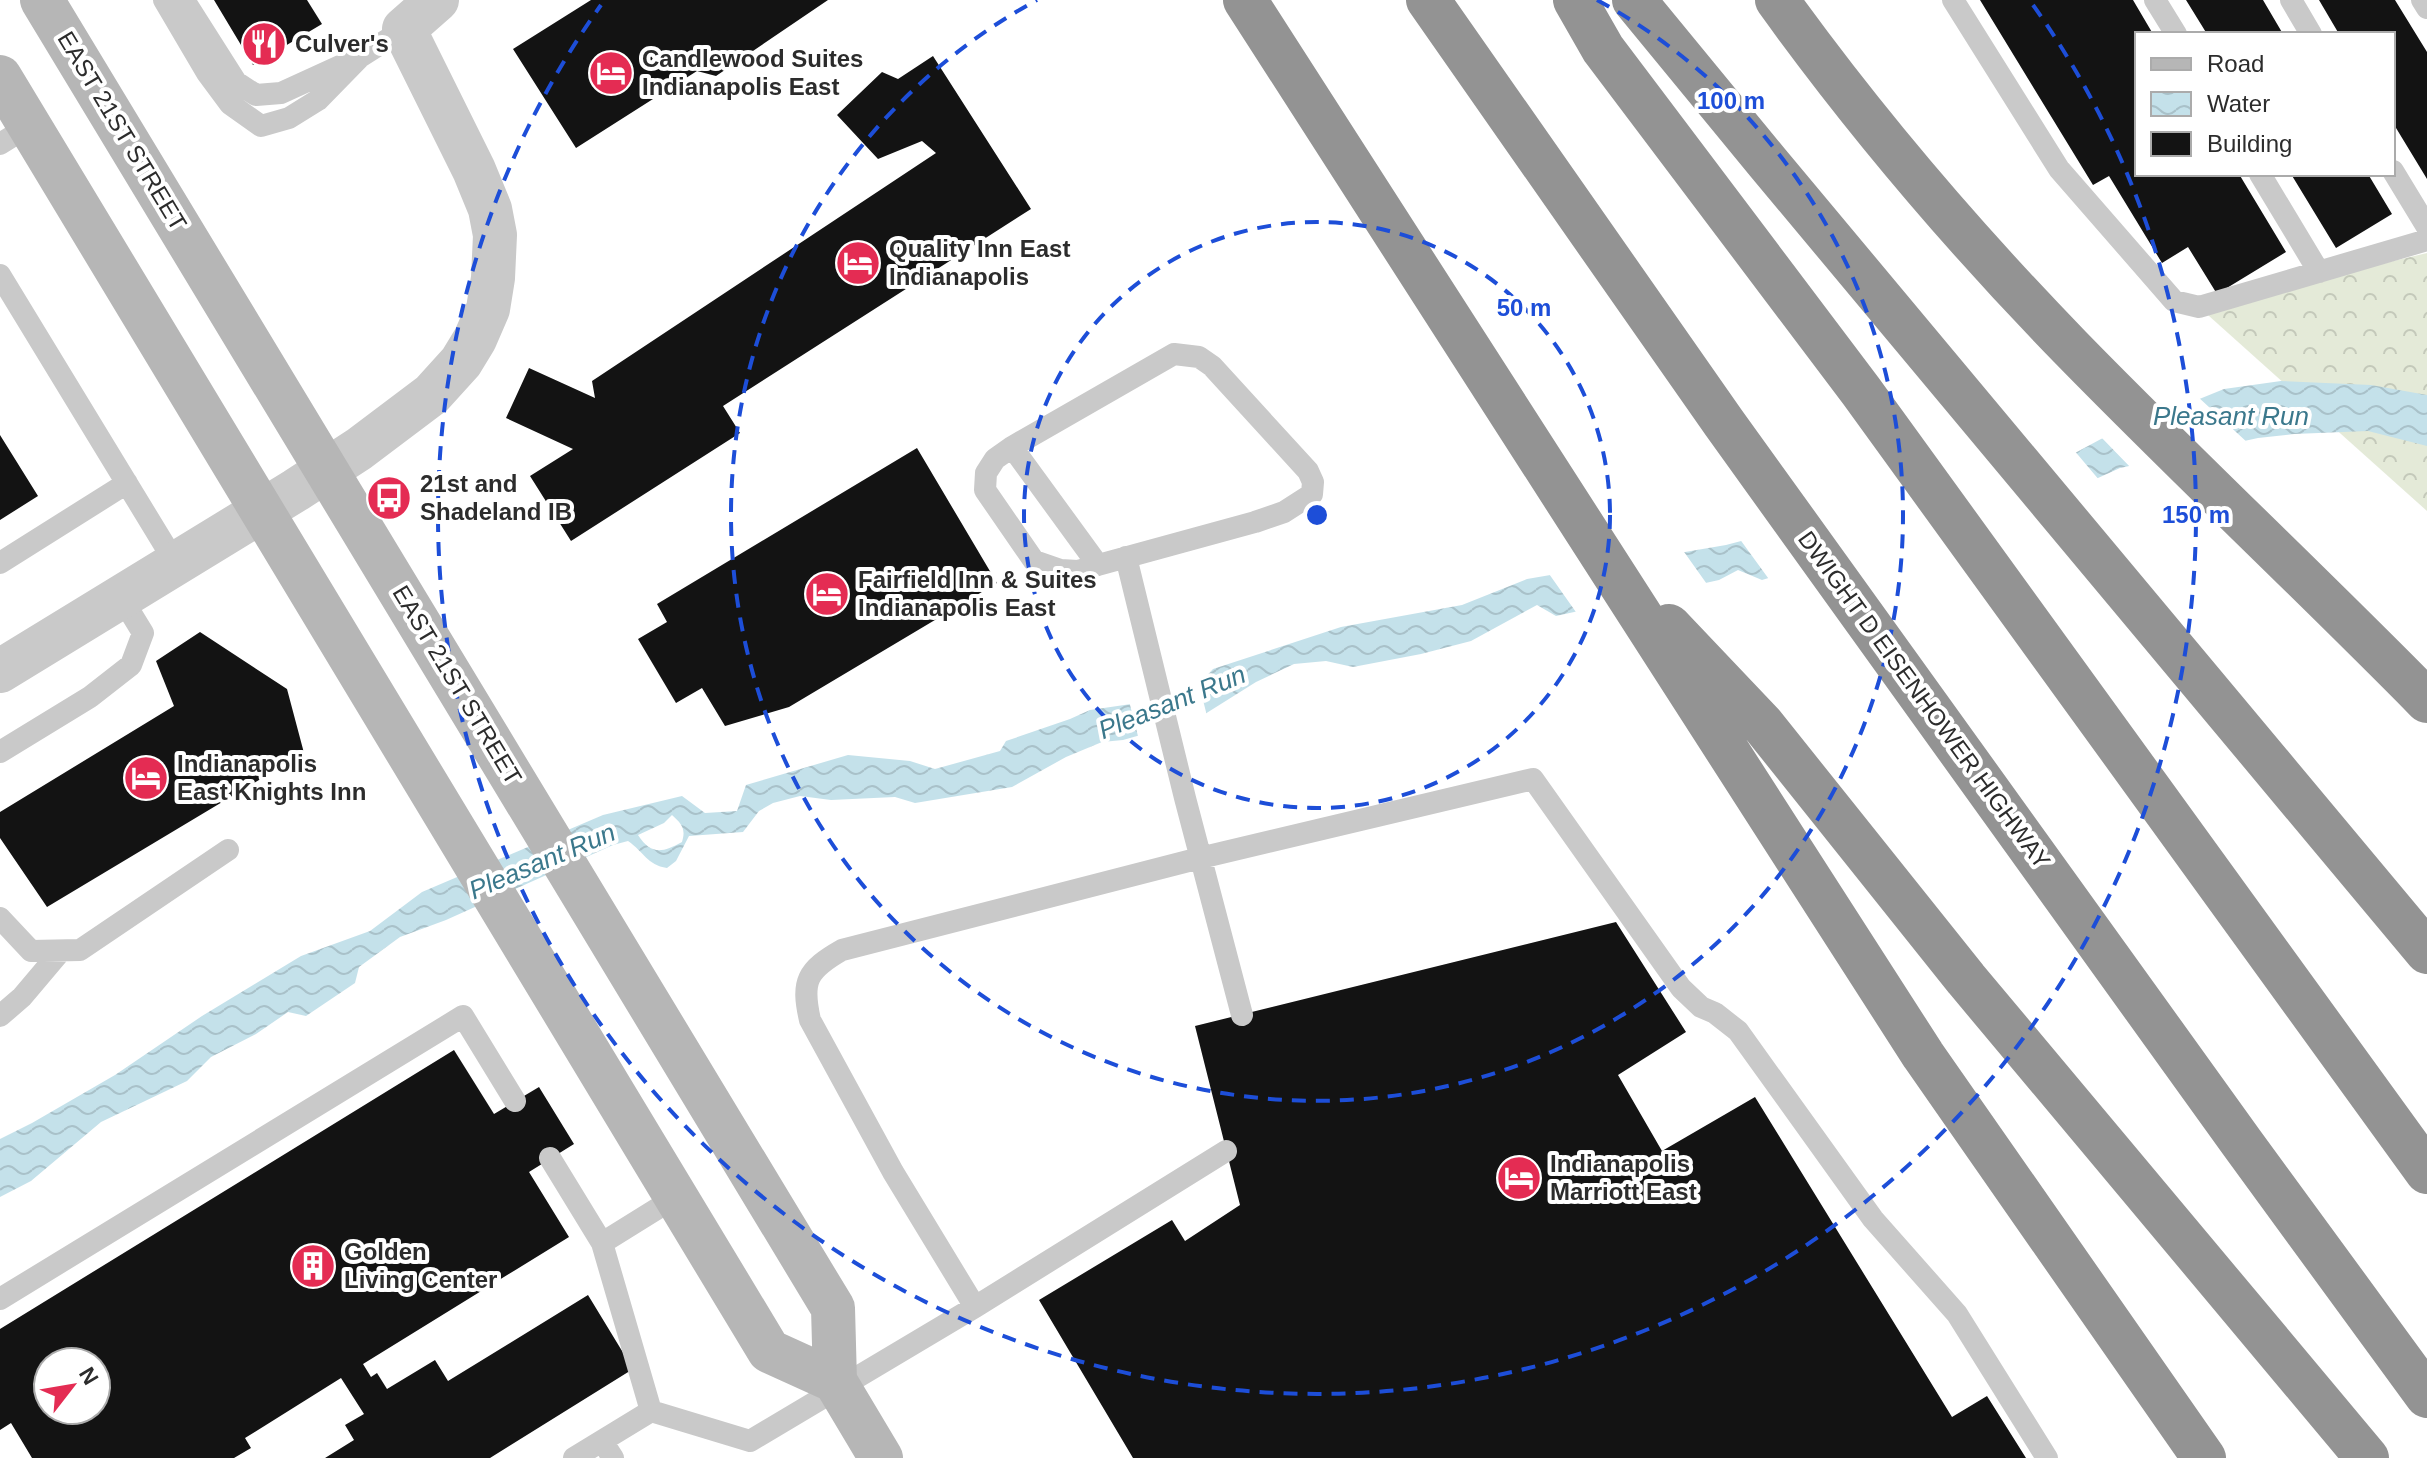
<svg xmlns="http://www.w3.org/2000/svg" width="2427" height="1458" font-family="Arial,sans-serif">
<defs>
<pattern id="forest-crowns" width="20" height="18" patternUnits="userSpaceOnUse" patternTransform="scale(2)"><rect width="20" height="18" fill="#e4ead8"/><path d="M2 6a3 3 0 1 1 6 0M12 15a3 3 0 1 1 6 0" fill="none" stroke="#c4c9ba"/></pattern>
<pattern id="water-waves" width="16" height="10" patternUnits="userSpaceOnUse" patternTransform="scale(2)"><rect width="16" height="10" fill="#c4e1ea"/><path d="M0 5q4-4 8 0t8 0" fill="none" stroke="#a9c1c9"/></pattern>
</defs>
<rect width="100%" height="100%" fill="#fff"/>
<!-- forest -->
<path fill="url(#forest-crowns)" d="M2427,253V511L2199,307Z"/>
<!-- water -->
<path fill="url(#water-waves)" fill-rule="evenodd" d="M2281,381L2371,385L2427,395V446L2368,431L2294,434L2258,438L2120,468L2098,478L1762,580L1738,570L1719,580L1556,616L1537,605L1471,641L1421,654L1353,667L1326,661L1294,664L1256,682L1197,719L1123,740L1102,742L1066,757L1012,787L915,803L895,797L831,800L800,796L773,803L759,811L743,832L689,836L676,861L667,868C647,865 644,852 628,841L613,845L446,920L400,937L359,967L355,983L306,1016L288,1012L256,1034L211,1057L187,1081L101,1122L31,1181L0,1197V1139L32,1123L115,1075L202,1016L301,956L370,931L422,892L603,815L682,796L705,813L737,811L746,785L848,755L910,761L935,769L1000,751L1006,741L1070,719L1090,710L1138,703L1200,683L1213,669L1341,627L1462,605L1527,579L1726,545L2075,453L2101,439L2224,389ZM672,815C682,824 686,829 682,842C662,853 651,855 638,835L664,823Z"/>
<!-- pier -->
<path fill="#fff" d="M2197,396L2249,444L2133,470L2100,436Z
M2073,449L2100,481L1771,582L1739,538Z
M1682,549L1709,587L1578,615L1547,571Z
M1198,680L1207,716L1198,722L1139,740L1129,701Z"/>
<!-- building -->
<path fill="#131313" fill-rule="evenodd" d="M214,0H307L322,24L253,65Z
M591,0H828L716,76L697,71L576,148L513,49Z
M1980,0H2133L2153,34H2137V174H2239L2286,252L2217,294L2188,247L2162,263L2109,176L2093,185Z
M2186,0H2263L2283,34H2207Z
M2319,0H2395L2427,52V179L2393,123V34H2339Z
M933,56L1031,209L723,406L740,433L571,541L530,476L573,449L506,418L529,368L595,398L592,381L936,153L922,141L878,159L837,115L882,72L898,79Z
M2291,174H2368L2392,214L2336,248Z
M0,435L38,496L0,520Z
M917,448L997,583L789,707L725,726L702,688L676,703L638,639L667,622L657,604Z
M200,632L287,689L304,753L47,907L0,838V812L174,706L156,661Z
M1616,922L1686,1032L1618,1075L1662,1151L1755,1097L1952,1417L1987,1396L2026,1458H1133L1039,1300L1172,1220L1185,1241L1240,1205L1195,1026Z
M454,1050L494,1114L539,1087L574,1144L529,1172L569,1237L363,1364L371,1377L377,1373L387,1389L435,1360L448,1381L588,1295L633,1369L490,1458H325L354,1440L345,1425L364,1414L341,1378L245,1438L251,1448L234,1458H32L11,1423L0,1430V1329ZM48,1362H96V1410H48Z"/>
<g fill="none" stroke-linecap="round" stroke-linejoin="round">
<!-- lane -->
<path stroke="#c9c9c9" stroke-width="22" d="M164,0L207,73L230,104L261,126L289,118L318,100L360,57L404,29
M184,0L236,82L256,95L281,93L351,61
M1953,0L2059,169L2174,301L2199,307L2427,240
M2155,0L2176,34
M2291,0L2311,34
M2422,0L2427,8
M0,144L29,126
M2393,171L2427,227
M2260,174L2319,272
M0,275L176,564
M1174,354L1199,357L1212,366L1308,471L1313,482L1312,494L1284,512L1255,522L1098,565L1012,447Z
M1012,447L995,459L986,473L985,490L1034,561L1060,570L1078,571L1098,565
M1126,557L1185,798L1242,1015
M0,563L127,483
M0,752L90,697L131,665L143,633L121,597
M0,918L31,951L80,950L228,850
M0,1016L22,997L60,952
M550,1158L602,1243L676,1197
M0,1299L463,1016L515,1101
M975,1307L893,1172L810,1020C801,981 807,970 842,950L1200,858L1533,779L1681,988L1701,1007L1715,1013L1738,1031L1873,1219L1957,1314L2047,1458
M651,1411L750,1441L975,1307L1226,1151
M602,1441L613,1458
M574,1458L651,1411L602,1243"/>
<!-- street -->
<path stroke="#c9c9c9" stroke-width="44" d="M0,671L296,490L359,449L432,394L461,362L475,339L488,309L493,278L495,235L490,209L474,170L404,29L437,0"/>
<!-- secondary -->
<path stroke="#b6b6b6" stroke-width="44" d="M42,0L833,1308L835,1381L881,1458
M0,77L769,1351L835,1381"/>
<!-- highway -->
<path stroke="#939393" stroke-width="44" d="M1245,0L1923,1055L2204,1458
M1428,0L1724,423L2242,1143L2427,1396
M1575,0L1603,49L1861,391L2427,1172
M1634,0L1768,163L2427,952
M1777,0C1865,122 1965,239 2070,347C2187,467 2309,581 2427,701
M1669,626L1763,725L1966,979L2367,1458"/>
</g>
<!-- distance rings -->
<g fill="none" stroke="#1d4ed8" stroke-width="4" stroke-dasharray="14 10">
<circle cx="1317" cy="515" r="293"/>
<path d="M1597 0A586 586 0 1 1 1037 0"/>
<path d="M2033 5A879 879 0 1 1 601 5"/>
</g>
<!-- icons -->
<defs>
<g id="restaurant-disc" transform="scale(2.3)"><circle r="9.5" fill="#e42c53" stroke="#fff"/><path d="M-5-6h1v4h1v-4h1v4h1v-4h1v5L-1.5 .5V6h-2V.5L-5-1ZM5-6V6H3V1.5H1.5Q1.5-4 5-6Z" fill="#fff"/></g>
<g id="hotel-disc" transform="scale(2.3)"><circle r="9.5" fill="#e42c53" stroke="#fff"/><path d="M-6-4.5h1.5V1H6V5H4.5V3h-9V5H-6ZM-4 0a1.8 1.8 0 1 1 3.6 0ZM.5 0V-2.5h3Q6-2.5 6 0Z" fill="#fff"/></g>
<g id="bus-disc" transform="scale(2.3)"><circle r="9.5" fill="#e42c53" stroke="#fff"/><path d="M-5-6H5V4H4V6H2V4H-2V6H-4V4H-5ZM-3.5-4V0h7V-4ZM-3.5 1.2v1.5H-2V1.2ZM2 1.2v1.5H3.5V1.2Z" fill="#fff"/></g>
<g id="building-disc" transform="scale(2.3)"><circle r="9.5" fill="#e42c53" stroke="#fff"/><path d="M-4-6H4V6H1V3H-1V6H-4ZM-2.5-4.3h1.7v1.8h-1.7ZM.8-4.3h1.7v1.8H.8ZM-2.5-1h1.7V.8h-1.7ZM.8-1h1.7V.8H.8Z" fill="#fff"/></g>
</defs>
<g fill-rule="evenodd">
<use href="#restaurant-disc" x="264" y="44"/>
<use href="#hotel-disc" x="611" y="73"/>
<use href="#hotel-disc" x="858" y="263"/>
<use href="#bus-disc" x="389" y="498"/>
<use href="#hotel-disc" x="827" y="594"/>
<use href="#hotel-disc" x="146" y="778"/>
<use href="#hotel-disc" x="1519" y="1178"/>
<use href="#building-disc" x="313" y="1266"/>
</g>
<g text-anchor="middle" stroke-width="8" stroke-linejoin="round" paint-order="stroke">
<!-- poi labels -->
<g font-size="24" font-weight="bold" fill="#2c2c2c" stroke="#fff" text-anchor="start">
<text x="295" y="52">Culver's</text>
<text x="642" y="67">Candlewood Suites<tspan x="642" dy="28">Indianapolis East</tspan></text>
<text x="889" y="257">Quality Inn East<tspan x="889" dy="28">Indianapolis</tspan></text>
<text x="420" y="492">21st and<tspan x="420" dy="28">Shadeland IB</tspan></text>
<text x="858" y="588">Fairfield Inn &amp; Suites<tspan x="858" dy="28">Indianapolis East</tspan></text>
<text x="177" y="772">Indianapolis<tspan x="177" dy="28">East Knights Inn</tspan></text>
<text x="1550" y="1172">Indianapolis<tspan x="1550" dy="28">Marriott East</tspan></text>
<text x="344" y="1260">Golden<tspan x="344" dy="28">Living Center</tspan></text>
</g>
<!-- street labels -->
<g font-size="24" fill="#2c2c2c" stroke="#fff">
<text transform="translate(122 131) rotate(59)" y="8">EAST 21ST STREET</text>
<text transform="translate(457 685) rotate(59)" y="8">EAST 21ST STREET</text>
<text transform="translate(1924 700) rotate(54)" y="8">DWIGHT D EISENHOWER HIGHWAY</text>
</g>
<!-- water labels -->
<g font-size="26" font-style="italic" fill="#3b788c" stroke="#fff">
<text x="2231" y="425">Pleasant Run</text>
<text transform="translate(1172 702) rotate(-22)" y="9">Pleasant Run</text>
<text transform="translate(542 861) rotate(-23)" y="9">Pleasant Run</text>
</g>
</g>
<circle cx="1317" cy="515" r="12" fill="#1d4ed8" stroke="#fff" stroke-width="4"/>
<g font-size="24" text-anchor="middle" font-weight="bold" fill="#1d4ed8" stroke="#fff" stroke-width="8" stroke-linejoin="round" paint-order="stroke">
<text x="1731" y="109">100 m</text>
<text x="1524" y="316">50 m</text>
<text x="2196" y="523">150 m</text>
</g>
<!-- legend -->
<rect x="2135" y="32" width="260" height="144" fill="#ffffff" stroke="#ababab" stroke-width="2"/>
<rect x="2151" y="58" width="40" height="12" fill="#b6b6b6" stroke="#ababab" stroke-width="2"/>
<text x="2207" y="72" font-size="24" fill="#2c2c2c">Road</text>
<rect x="2151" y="92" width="40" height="24" fill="url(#water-waves)" stroke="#ababab" stroke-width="2"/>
<text x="2207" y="112" font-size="24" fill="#2c2c2c">Water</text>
<rect x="2151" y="132" width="40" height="24" fill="#131313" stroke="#ababab" stroke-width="2"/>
<text x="2207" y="152" font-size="24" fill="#2c2c2c">Building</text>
<!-- north arrow -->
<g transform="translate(72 1386) rotate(59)"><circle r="38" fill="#ffffff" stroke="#ababab" stroke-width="2"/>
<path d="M0-6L14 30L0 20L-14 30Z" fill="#e42c53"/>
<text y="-12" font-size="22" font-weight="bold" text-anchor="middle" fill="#2c2c2c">N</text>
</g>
</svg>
